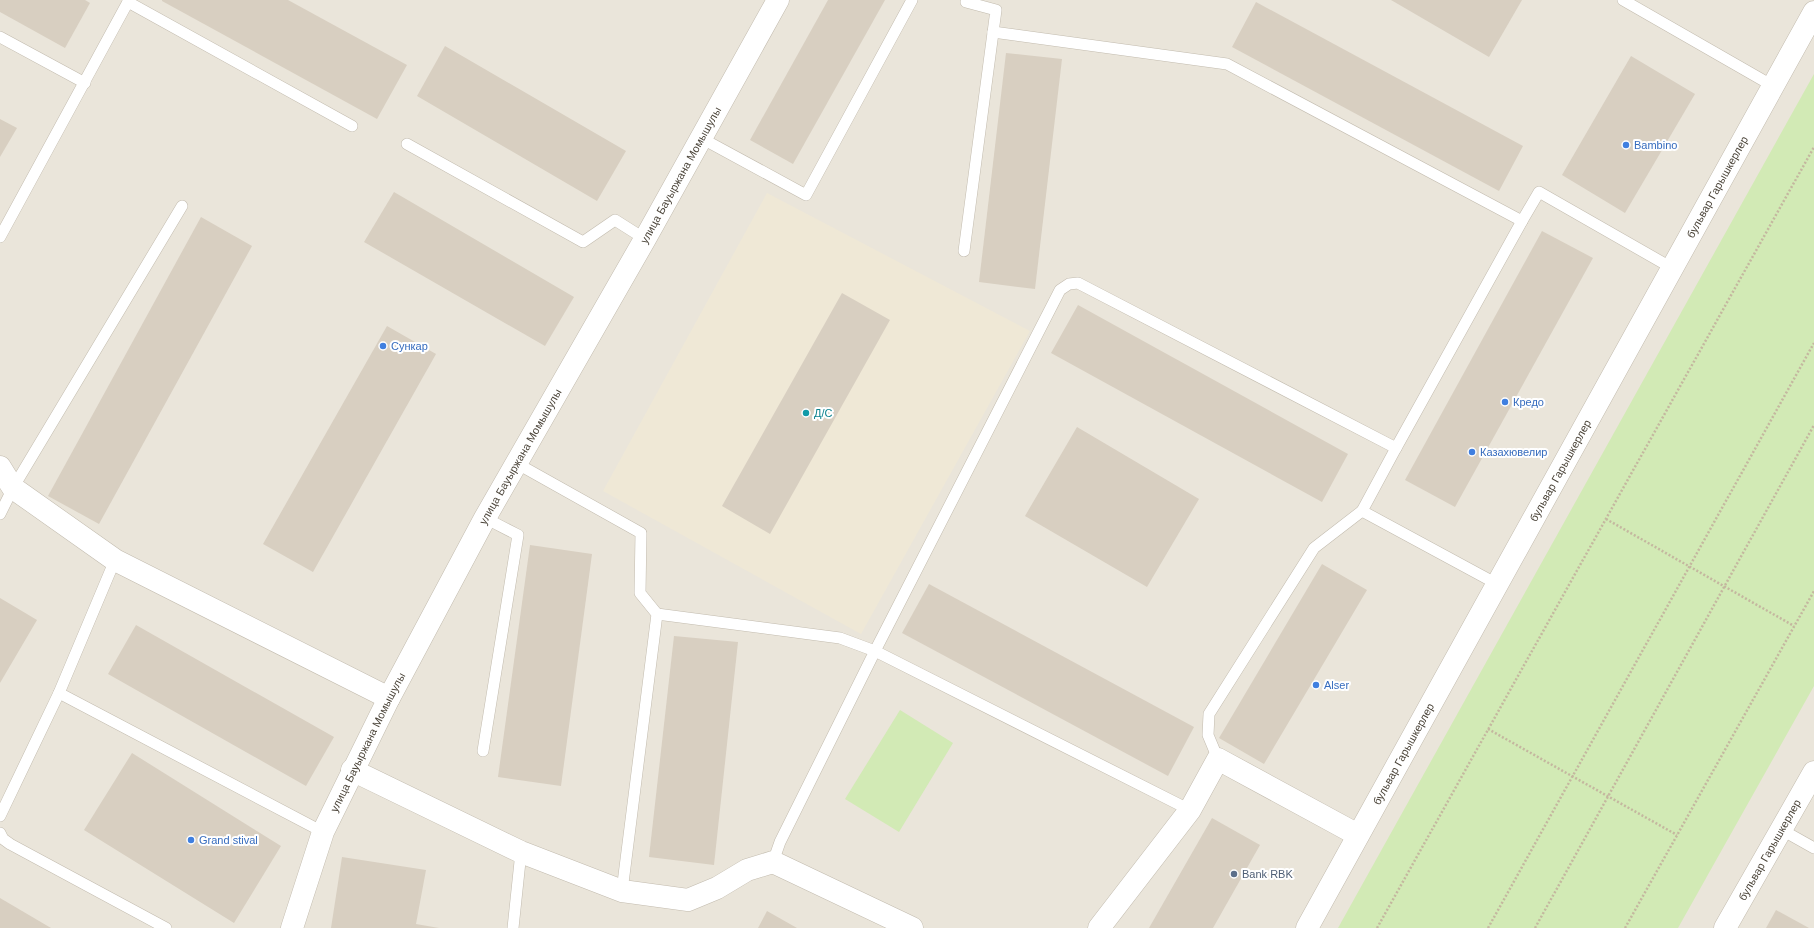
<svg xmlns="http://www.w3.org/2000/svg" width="1814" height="928" font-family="Arial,sans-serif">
<rect width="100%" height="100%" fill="#f6f3ec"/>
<rect fill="#eae5da" x="0" y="0" width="1814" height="928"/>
<polygon fill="#efe8d6" points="767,193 1030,331 861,634 603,491"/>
<g fill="#d2eab5">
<polygon points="1814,74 1814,686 1678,928 1338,928"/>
<polygon points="900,710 953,743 899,832 845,799"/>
</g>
<g fill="#d8cfc1">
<polygon points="0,0 85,0 90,3 65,48 0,12"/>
<polygon points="162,0 288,0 407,65 377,119 162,1"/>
<polygon points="828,0 885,0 793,164 750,140"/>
<polygon points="1391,0 1522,0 1489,57"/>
<polygon points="1256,2 1523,146 1499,191 1232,47"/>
<polygon points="445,46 626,151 597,201 417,96"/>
<polygon points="1006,53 1062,59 1035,289 979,282"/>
<polygon points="1631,56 1695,94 1625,213 1562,175"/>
<polygon points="0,119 17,128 0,157"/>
<polygon points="394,192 574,297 545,346 364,242"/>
<polygon points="201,217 252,246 99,524 48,496"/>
<polygon points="1542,231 1593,258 1455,507 1405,480"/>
<polygon points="842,293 890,320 770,534 722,506"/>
<polygon points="1078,305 1348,454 1322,502 1051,353"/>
<polygon points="387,326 436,354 313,572 263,544"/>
<polygon points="1077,427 1199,499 1147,587 1025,516"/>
<polygon points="530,545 592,554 561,786 498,777"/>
<polygon points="1322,564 1367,590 1264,764 1219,738"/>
<polygon points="929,584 1194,727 1168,776 902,633"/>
<polygon points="0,598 37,620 0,683"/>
<polygon points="136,625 334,737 306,786 108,674"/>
<polygon points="674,636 738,642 714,865 649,857"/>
<polygon points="132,753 281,846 234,923 84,830"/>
<polygon points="1212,818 1260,845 1213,928 1149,928"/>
<polygon points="342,857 426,870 416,924 439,928 331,928"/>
<polygon points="0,898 51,928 0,928"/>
<polygon points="1776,910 1809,928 1766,928"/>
<polygon points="767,911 797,928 758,928"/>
</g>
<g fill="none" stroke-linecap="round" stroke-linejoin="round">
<defs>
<g id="service">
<polyline points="1623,0 1773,86"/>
<polyline points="128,2 352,126"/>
<polyline points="993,32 1227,64 1522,221 1539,192 1672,268"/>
<polyline points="0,37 85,83"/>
<polyline points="701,138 806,195 912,0"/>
<polyline points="407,144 583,242 615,220 645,239"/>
<polyline points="0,237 129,0"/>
<polyline points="964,251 996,10 966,2"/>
<polyline points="1396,448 1362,511 1497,584"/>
<polyline points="516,463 641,533 640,593 657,614 622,891"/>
<polyline points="0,514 13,488 182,206"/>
<polyline points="657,614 840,638 875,651 780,842 773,862"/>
<polyline points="59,693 323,832"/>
<polyline points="483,751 518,535 485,518"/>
<polyline points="1218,759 1208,735 1209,714 1314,548 1362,511"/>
<polyline points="1190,810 875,651 1060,290 1069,284 1078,283 1396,448 1522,221"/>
<polyline points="0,816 59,693 115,560"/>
<polyline points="1782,830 1814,848"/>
<polyline points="0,833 3,839 10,844 166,928"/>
<polyline points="513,928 521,852"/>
</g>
<g id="minor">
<polyline points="0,467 13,488 115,560 389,698"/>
<polyline points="352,770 521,852 622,891 688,900 717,888 747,870 773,862 912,928"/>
<path id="s1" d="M292 928 323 832 389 698 485 518 645 239 778 0"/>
<polyline points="1099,928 1190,810 1218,759 1358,835"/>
</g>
<g id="tertiary">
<path id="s2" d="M1307 928 1814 12"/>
<path id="s3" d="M1725 928 1814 772"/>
</g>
</defs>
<use href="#service" stroke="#c2bbae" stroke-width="12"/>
<use href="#minor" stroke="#c2bbae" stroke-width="23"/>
<use href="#tertiary" stroke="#c2bbae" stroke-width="23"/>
<g stroke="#c4b79f" stroke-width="2.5" stroke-dasharray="2 2" stroke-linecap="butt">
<polyline points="1606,519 1794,626"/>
<polyline points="1488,729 1677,835"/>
<polyline points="1377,928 1814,147"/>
<polyline points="1488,928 1814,343"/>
<polyline points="1535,928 1814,425"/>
<polyline points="1625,928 1814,591"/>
</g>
<use href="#service" stroke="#fff" stroke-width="11"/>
<use href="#minor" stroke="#fff" stroke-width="22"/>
<use href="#tertiary" stroke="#fff" stroke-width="22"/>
</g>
<g fill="#3f7fe0" stroke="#fff" stroke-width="1.5">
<circle cx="1626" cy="145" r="4"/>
<circle cx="383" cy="346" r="4"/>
<circle cx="1505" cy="402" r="4"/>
<circle cx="1472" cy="452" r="4"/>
<circle cx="1316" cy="685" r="4"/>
<circle cx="191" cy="840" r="4"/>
</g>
<circle fill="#0f9aa8" stroke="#fff" stroke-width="1.5" cx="806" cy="413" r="4"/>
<circle fill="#5c6f8a" stroke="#fff" stroke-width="1.5" cx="1234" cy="874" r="4"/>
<g text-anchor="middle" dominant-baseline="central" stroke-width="4" stroke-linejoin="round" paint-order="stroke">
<g font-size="11" fill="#366cbe" stroke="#fff" text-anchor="start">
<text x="1634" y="145">Bambino</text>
<text x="391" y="346">Сункар</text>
<text x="1513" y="402">Кредо</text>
<text x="1480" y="452">Казахювелир</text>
<text x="1324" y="685">Alser</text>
<text x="199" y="840">Grand stival</text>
</g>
<g font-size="11" fill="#4b4439" stroke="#fff">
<text stroke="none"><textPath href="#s1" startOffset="849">улица Бауыржана Момышулы</textPath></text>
<text stroke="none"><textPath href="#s2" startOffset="847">бульвар Гарышкерлер</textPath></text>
<text stroke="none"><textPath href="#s1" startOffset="525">улица Бауыржана Момышулы</textPath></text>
<text stroke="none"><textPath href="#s2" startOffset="523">бульвар Гарышкерлер</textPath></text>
<text stroke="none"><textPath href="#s1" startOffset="201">улица Бауыржана Момышулы</textPath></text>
<text stroke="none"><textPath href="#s2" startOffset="199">бульвар Гарышкерлер</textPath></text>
<text stroke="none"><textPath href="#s3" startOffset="90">бульвар Гарышкерлер</textPath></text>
</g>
<g font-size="11" fill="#0d838f" stroke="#fff" text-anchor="start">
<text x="814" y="413">Д/С</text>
</g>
<g font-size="11" fill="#4e5e75" stroke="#fff" text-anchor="start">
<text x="1242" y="874">Bank RBK</text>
</g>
</g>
</svg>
